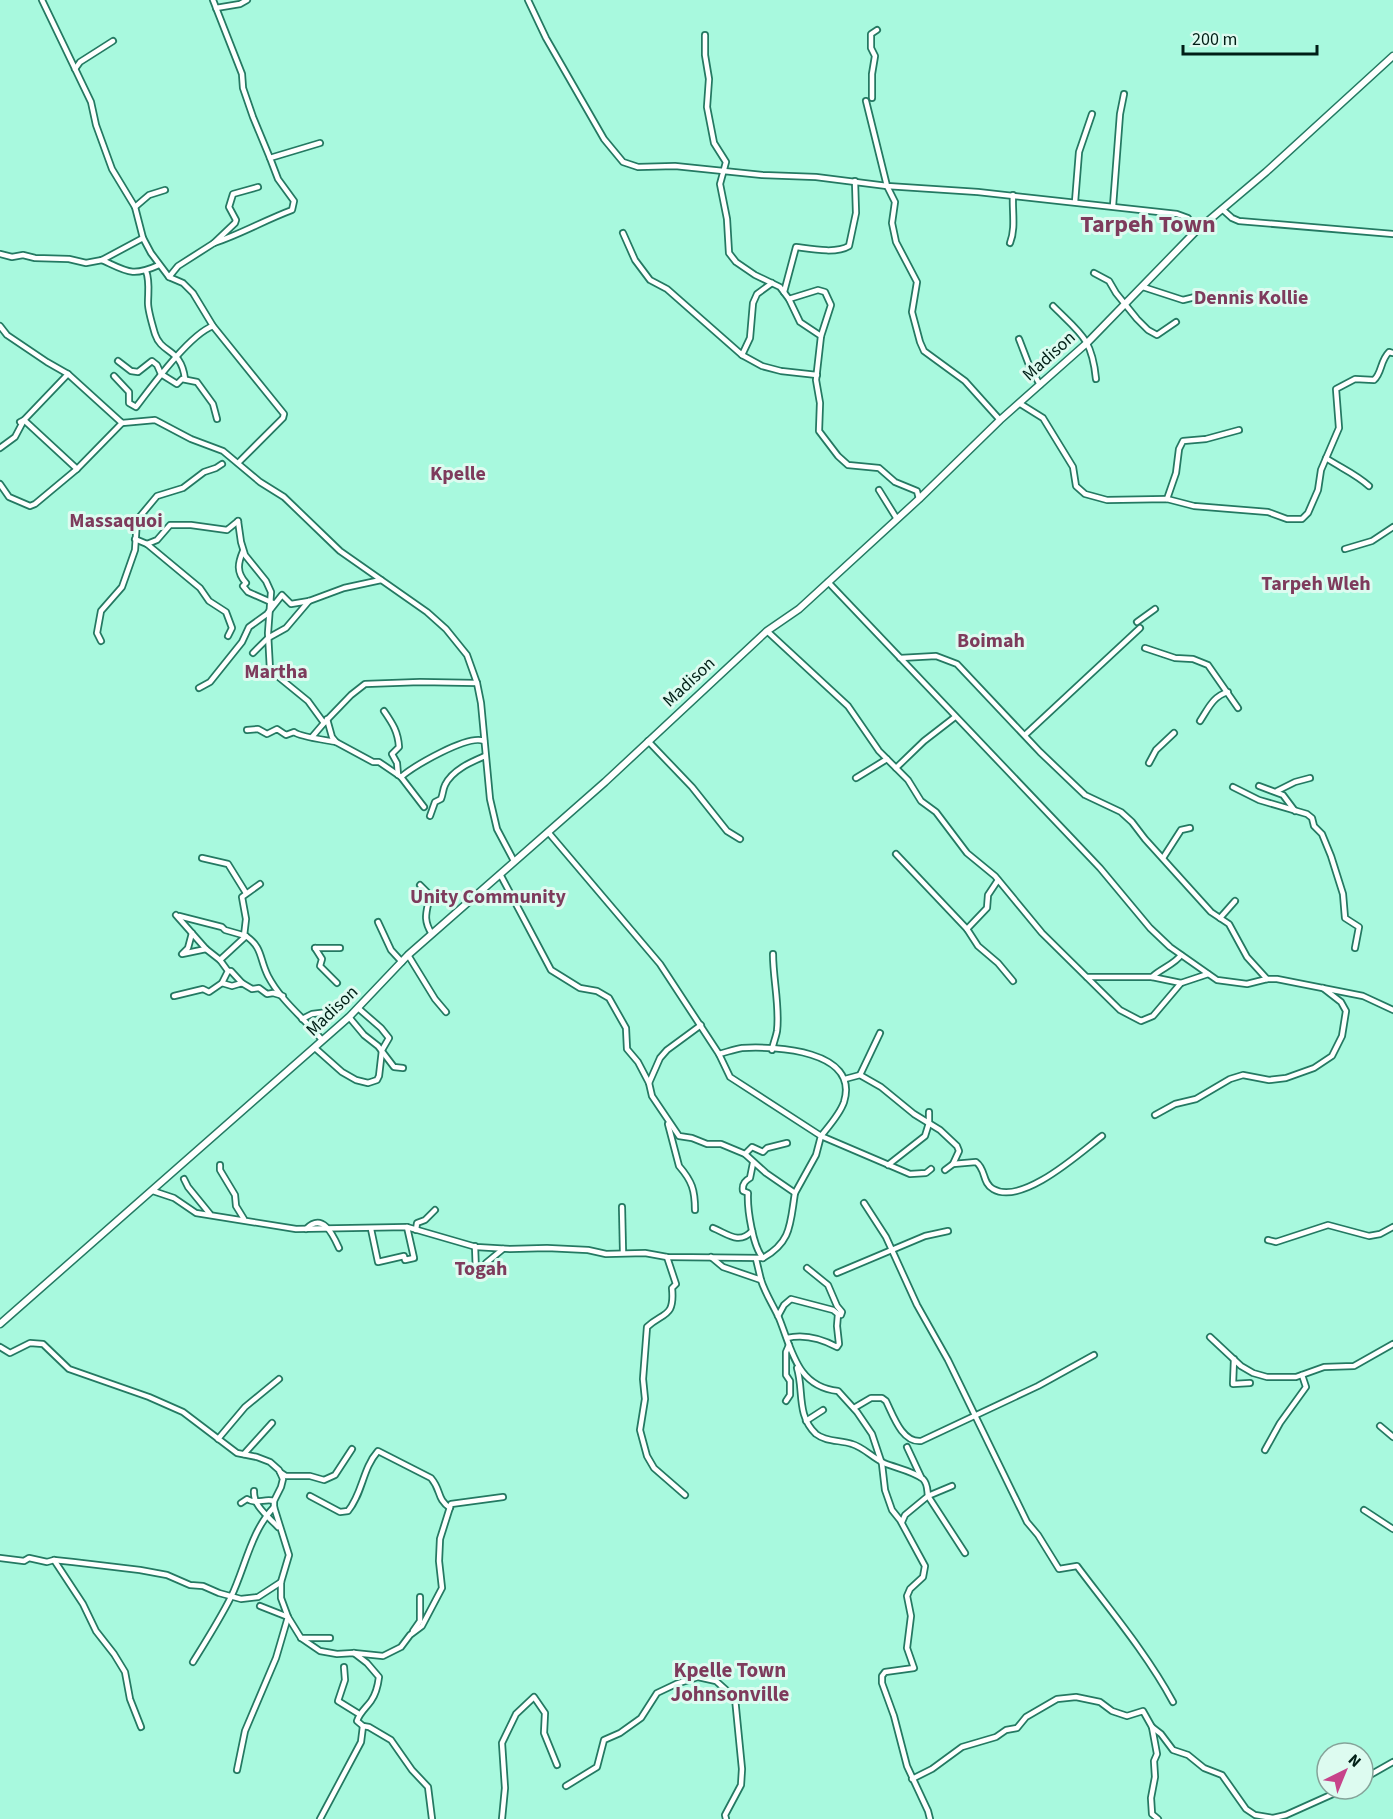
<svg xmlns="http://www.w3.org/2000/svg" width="1393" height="1819" font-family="'Source Sans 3',sans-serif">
<rect width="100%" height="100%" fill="#a8f9de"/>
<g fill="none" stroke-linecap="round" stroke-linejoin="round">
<defs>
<g id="street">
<polyline points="42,0 91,102 96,125 112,169 135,207 143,238 151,253 169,277 183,283 193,293 213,326 284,414 283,418 238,463"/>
<polyline points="213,0 242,74 243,88 253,117 270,158"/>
<polyline points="528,0 546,38 604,139 623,162 638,167 675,166 762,175 816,177 887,186 978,192 1177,214 1188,218 1195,232"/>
<polyline points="216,8 240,4 247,0"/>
<polyline points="705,35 705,55 709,79 707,107 714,143 726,162 720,184 727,219 729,253 736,262 755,275 780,287 789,299 800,322 821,336 816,380 820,403 819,431 838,456 848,465 879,468 895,482 917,491 919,499"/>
<polyline points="75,69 80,62 113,41"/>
<polyline points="872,98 872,74 875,56 871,48 871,34 877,30"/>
<polyline points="866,101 887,186 895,202 892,223 896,242 917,282 912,312 920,342 924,351 965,381 1000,420"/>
<polyline points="1075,202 1079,152 1092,114"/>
<polyline points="1113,206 1120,114 1124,94"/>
<polyline points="135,207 149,195 165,190"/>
<polyline points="1222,209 1232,218 1239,221 1393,234"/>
<polyline points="623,233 635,260 650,280 667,289 742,355 750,338 753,303 757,294 772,283"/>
<path d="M214 243C241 234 265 220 292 210L294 201 278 179 270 158 320 143"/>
<path d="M1010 243C1016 228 1012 211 1013 195"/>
<polyline points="0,254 12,257 23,255 35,258 69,259 86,263 102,260 143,238"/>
<path d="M102 260C128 272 132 277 159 265"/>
<path d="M146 271C150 281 148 292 148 303 148 311 153 327 155 334 162 355 181 347 185 379"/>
<polyline points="1094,273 1109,281 1116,293 1137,319 1148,330 1157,335 1176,322"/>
<polyline points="169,277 178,266 214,243 235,223 236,220 229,207 233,194 258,187"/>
<polyline points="1143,287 1183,300 1199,296 1221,297 1244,294"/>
<path d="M784 292 796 247C811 249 836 254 849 246L856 213 855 181"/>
<polyline points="789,299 818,290 825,292 831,305 821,336"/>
<path d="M1053 306C1080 333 1092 338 1096 379"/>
<polyline points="0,326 7,335 47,362 68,374 122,423 155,420 191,439 223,451 260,482 284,497 340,551 427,612 446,629 467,655 477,683 481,703 490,799 497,829 514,861"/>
<polyline points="1019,339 1029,365 1040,385"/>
<polyline points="742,355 762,366 781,371 817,375"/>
<polyline points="118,361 131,371 138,372 152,361 157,365 161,374 177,384 182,379 197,382 213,404 217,419"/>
<path d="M114 376 129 392V403L136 407C152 386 190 334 213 326"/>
<path d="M1019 403 1043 418 1073 467 1076 486 1085 494 1107 500 1167 499 1194 506 1268 512 1287 519H1302L1308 513 1318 490 1321 470 1339 428 1336 389 1355 379 1374 380C1382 373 1380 361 1389 352L1393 353"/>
<polyline points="20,422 24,420 77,469"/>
<polyline points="0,448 15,437 24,420 68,374"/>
<path d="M1326 458C1341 468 1356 474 1369 486"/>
<polyline points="0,484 9,497 30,506 35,504 77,469 122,423"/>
<polyline points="879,490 897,519"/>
<polyline points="1167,499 1176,473 1179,449 1183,441 1206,439 1239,430"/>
<polyline points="238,521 241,542 245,555 266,581 271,592 268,633 270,670 308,701 324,723 351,695 365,684 420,682 477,683"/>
<polyline points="135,539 147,544 157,540 170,525 191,525 227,530 238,521"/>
<polyline points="147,544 200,588 209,601 226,612 232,628 228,636"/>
<polyline points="1345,549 1372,541 1393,527"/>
<path d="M243 551C238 563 236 572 246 583L243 586 248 592 273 603"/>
<polyline points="828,582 1100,868 1150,928 1170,947 1217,980 1247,984 1267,979 1277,979 1363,996 1393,1010"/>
<polyline points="1137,622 1155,609"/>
<polyline points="767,631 848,706 879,751 908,780 921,801 936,812 967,853 995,876 1042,933 1120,1010 1141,1021 1153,1016 1181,983 1208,974"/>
<polyline points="101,641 97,633 101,611 122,587 135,550 137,520 157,496 183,488 204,472 216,468 222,464"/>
<polyline points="1145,648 1175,658 1193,659 1208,665 1238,708"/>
<polyline points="253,653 268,638 286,628 309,601"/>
<polyline points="900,658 936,656 957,664 1040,752 1085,795 1121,812 1132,822 1145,839 1211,912 1229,924 1247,957 1267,979"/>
<polyline points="199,688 210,682 242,642 249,627 267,614 282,595 291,604 309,601 344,588 381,580"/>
<path d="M384 711C393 724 398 732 399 747L392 754 397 763 398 775"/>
<polyline points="327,719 332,737 336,742 373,762 379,762 401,777"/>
<path d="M1200 721C1208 709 1213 696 1228 692"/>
<path d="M247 730 258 729 267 734 277 729 286 735 294 732C300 737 326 740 336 742"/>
<polyline points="1025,735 1140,628"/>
<polyline points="312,737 324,723"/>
<polyline points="648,741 692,787 727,831 740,839"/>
<polyline points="1149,763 1156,750 1174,733"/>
<polyline points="896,768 924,741 955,717"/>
<polyline points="856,778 887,759"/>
<polyline points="1259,786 1283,795 1295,811"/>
<polyline points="1233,787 1259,800 1307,814 1312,818 1314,826 1322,834 1331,856 1343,894 1345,918 1359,927 1355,948"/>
<polyline points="1277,791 1295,782 1310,778"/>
<path d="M424 807 401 777C414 766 468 734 484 741"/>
<path d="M430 816 435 802 441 799C443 794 443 789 445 785 452 770 471 762 485 756"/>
<polyline points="548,832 660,964 719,1054 730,1077 821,1136 816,1155 795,1193"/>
<polyline points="896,854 967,929 978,946 998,963 1013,981"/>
<polyline points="202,858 228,864 246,893"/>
<polyline points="1163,858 1181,830 1190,828"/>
<polyline points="500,874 551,970 580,988 597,991 609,998 626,1028 627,1049 638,1062 649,1083"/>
<path d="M420 885 430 895C427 911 422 919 432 934"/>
<path d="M176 915 206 949 220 960 246 936C263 948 259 958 268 976 281 1001 305 1019 322 1040"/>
<polyline points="179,916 222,927 225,930 246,936"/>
<polyline points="1220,918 1235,901"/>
<polyline points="378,922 391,950 402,962"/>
<polyline points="967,929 987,908 988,895 998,880"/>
<polyline points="192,933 188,948 182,954 206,949"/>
<polyline points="244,936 246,919 242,897 260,884"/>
<polyline points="315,948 322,959 320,966 337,983"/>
<polyline points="315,948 340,948"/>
<polyline points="408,955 435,999 446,1012"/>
<polyline points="228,971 231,971 242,983"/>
<polyline points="1087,977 1152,977 1181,983"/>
<path d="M1152 977C1160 969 1175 964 1181 955"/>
<polyline points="222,983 232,986 242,983 252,989 259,988 267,994 273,993 283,996"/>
<polyline points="174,996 203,989 209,992 222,983 228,971 220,960"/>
<polyline points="349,1017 364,1035 378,1046 394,1067 403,1068"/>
<polyline points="302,1019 312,1014 336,1011"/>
<polyline points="315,1048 342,1072 356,1080 368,1083 377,1080 379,1076 382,1050 389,1038 381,1028 358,1008"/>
<path d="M772 1050C773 1044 776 1037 777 1031 780 1007 773 979 773 954"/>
<path d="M719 1054C727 1052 735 1049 742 1048 775 1046 860 1050 844 1102 840 1114 829 1126 821 1136L910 1174 926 1173 931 1169"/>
<polyline points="860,1075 880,1033"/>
<polyline points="845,1079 860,1075 881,1087 914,1114 940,1130 957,1146 959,1151 953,1164"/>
<polyline points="1155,1115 1175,1104 1196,1099 1230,1079 1243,1075 1269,1080 1286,1078 1314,1068 1332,1056 1342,1036 1346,1011 1341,1002 1323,988"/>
<path d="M668 1124 679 1166C692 1181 695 1190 695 1210"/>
<polyline points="745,1154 752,1147 763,1152 767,1148 787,1143"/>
<path d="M753 1163 750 1178C744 1181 742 1185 743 1191L748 1193C747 1209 753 1247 763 1258"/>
<polyline points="220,1165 220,1170 235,1195 236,1206 244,1219"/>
<polyline points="888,1165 925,1136 929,1123 929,1112"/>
<path d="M945 1170 953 1164 976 1162C986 1169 982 1183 993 1189 1022 1206 1080 1153 1102 1136"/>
<polyline points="184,1179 188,1187 210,1214"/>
<path d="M153 1191 174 1198 196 1213 296 1229 407 1227 476 1247 510 1249 547 1248 588 1250 606 1254 645 1253 667 1257 763 1258C792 1242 790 1223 795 1193L766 1173 745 1154 721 1144H707L692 1138 679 1136 652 1096 649 1083 660 1058 667 1050 701 1025"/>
<path d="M864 1203 886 1237 917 1305 948 1360 1027 1522 1038 1535 1059 1569 1077 1566C1110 1610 1147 1654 1173 1702"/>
<polyline points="622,1207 623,1252"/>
<path d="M713 1228C728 1234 739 1245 752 1231"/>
<path d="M306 1229C323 1212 333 1235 339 1248"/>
<polyline points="371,1229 378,1262 404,1256 405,1260 414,1258 407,1227"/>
<polyline points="416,1230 417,1223 425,1220 435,1210"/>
<polyline points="1268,1240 1276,1242 1328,1225 1369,1236 1380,1234 1393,1227"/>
<polyline points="475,1246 476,1272 487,1273 486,1263 503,1249"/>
<path d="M667 1257 676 1284 672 1288C675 1318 663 1312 647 1327L643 1379 645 1399 640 1430 647 1456 654 1468 685 1495"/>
<polyline points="711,1257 723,1267 761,1280 756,1259"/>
<polyline points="807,1268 828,1285 837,1306 842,1312 841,1315 838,1314"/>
<polyline points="837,1273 925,1236 948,1231"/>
<path d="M761 1280C765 1293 773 1305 779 1318 792 1350 797 1387 838 1391L857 1412 872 1434 882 1464 885 1490 892 1510 900 1520 925 1566 923 1577 910 1589 907 1596 911 1616 907 1648 914 1668 885 1672 882 1676V1683L894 1716 907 1766 928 1811 930 1819"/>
<path d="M778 1316 784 1305 791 1299 833 1310 838 1314 837 1326 839 1344 837 1347C822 1339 804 1334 787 1338"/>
<polyline points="1210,1337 1241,1366 1253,1373 1267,1377 1296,1377 1324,1367 1354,1366 1393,1344"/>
<polyline points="0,1347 10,1353 30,1343 43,1344 69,1369 149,1397 183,1412 237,1453 257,1457 270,1462 279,1470 283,1479 281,1487 274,1501 274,1507 289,1555 281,1582 281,1598 288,1617 301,1638 320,1651 337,1654 354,1653 383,1656 401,1647 410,1635 422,1626 442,1588 439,1561 440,1539 451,1504 503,1497"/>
<polyline points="1234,1359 1233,1384 1250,1383"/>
<path d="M797 1368C804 1390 796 1415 816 1434 826 1442 841 1440 852 1444 863 1447 873 1458 884 1463 896 1468 913 1471 923 1479 928 1484 927 1490 928 1496L905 1515 902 1522"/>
<polyline points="786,1401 790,1395 790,1381 786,1375 786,1352 789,1345"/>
<path d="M854 1408 871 1398H882L886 1401C893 1415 902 1443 921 1441L1038 1386 1094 1355"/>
<polyline points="806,1421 823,1410"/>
<polyline points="1380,1426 1393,1437"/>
<polyline points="218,1439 245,1407 279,1379"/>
<polyline points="907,1447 921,1477"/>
<polyline points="1265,1450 1280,1423 1306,1387 1302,1375"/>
<polyline points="244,1454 272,1423"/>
<polyline points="280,1472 286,1476 310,1476 324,1480 335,1475 352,1449"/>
<polyline points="952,1486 928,1496 965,1553"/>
<path d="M254 1491C253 1506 268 1516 278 1527"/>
<path d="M310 1496 340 1512 348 1511C363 1493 362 1469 378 1451L431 1478C442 1491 436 1498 450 1508"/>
<path d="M241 1503 247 1499C256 1505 265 1498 274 1501"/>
<polyline points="1364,1510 1393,1529"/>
<polyline points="0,1558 24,1561 29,1558 47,1562 54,1560 73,1562 140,1570 167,1575 190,1585 203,1586 219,1593 241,1599 258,1597 281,1582"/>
<polyline points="54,1560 83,1604 96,1631 114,1654 125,1672 130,1699 141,1727"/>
<polyline points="413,1631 420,1621 420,1597"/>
<polyline points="301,1638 330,1638"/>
<path d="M354 1653 367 1663 379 1677C378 1685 376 1694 371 1701 366 1708 360 1712 357 1721L363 1726 369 1727 391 1740 412 1770 428 1787 432 1819"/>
<path d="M193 1662C206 1641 220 1619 231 1597 245 1568 251 1531 274 1507"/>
<polyline points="344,1667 345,1680 338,1701 359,1714"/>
<polyline points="1152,1727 1157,1754 1154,1761 1155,1777 1151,1798 1152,1814 1158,1819"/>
<polyline points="237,1770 245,1731 276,1658 288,1617 260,1606"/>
<polyline points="912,1779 932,1769 962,1747 996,1737 1006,1730 1017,1728 1026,1717 1057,1699 1076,1697 1100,1702 1112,1711 1127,1716 1143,1711 1152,1727 1161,1734 1173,1750 1188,1755 1204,1768 1222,1775 1246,1809 1255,1815 1273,1818 1286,1815 1344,1789"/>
<polyline points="1363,1779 1393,1762"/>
<polyline points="566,1786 597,1767 604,1740 620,1733 641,1718 657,1693 676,1684 698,1677 716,1681 735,1698 742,1769 741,1785 725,1815 726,1819"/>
<polyline points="320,1819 361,1742 363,1726"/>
<polyline points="502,1819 505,1788 502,1743 516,1714 534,1697 545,1713 544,1733 557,1765"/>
</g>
<polyline id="secondary" points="0,1324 349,1017 408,955 605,782 767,631 799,609 919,499 1000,420 1088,342 1195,232 1266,172 1393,56"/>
</defs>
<use href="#street" stroke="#247962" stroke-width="8"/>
<use href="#secondary" stroke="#247962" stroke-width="9"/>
<use href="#street" stroke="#fff" stroke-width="4.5"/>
<use href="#secondary" stroke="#fff" stroke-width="6"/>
</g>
<g text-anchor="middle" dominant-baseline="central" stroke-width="6" stroke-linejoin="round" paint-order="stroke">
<g font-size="18" fill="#001f16" stroke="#ddfbf0">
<text transform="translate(1049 356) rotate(-42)">Madison</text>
<text transform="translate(689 682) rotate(-43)">Madison</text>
<text transform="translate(332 1011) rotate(-44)">Madison</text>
</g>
<g font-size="20" font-weight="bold" fill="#7e3b5c" stroke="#ddfbf0">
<text x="1251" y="298">Dennis Kollie</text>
<text x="458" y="474">Kpelle</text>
<text x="116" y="521">Massaquoi</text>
<text x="1316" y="584">Tarpeh Wleh</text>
<text x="991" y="641">Boimah</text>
<text x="276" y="672">Martha</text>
<text x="488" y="897">Unity Community</text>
<text x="481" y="1269">Togah</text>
</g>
<g font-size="21" font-weight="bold" fill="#7e3b5c" stroke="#ddfbf0">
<text x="730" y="1670">Kpelle Town<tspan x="730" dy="24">Johnsonville</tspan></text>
</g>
<g font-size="24" font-weight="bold" fill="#7e3b5c" stroke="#ddfbf0">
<text x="1148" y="224">Tarpeh Town</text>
</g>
</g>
<g transform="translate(1345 1771) rotate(43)"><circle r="28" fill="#ddfbf0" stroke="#85a399" stroke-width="1.5"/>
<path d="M0-4.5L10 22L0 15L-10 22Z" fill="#c7448a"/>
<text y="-9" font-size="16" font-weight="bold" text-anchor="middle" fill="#001f16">N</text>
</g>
<path d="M1183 45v9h134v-9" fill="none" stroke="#001f16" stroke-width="3"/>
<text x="1192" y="45" font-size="18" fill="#001f16" stroke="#ddfbf0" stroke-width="4.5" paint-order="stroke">200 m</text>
</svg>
